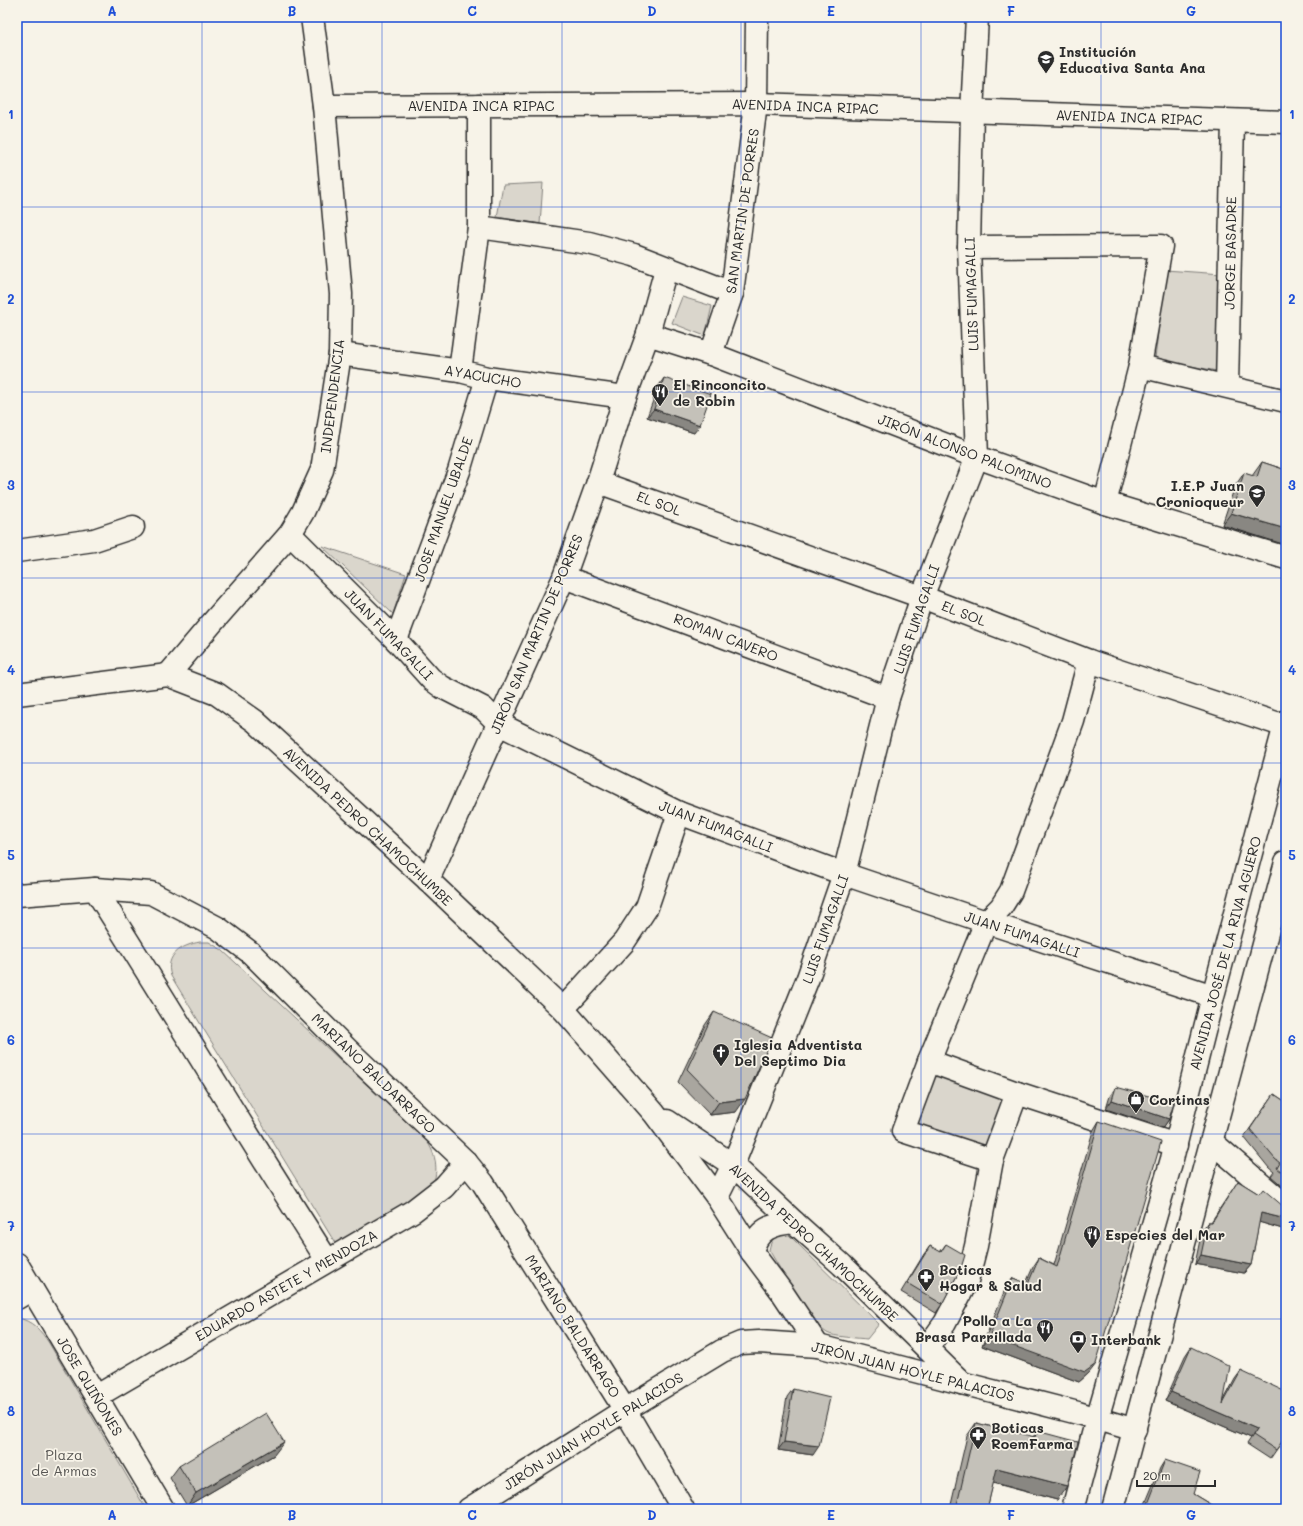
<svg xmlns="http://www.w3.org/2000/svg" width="1303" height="1526" font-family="Mali,sans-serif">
<rect width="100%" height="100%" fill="#f7f3e8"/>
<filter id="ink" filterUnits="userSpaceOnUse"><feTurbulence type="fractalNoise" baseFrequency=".025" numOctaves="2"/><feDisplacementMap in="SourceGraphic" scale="8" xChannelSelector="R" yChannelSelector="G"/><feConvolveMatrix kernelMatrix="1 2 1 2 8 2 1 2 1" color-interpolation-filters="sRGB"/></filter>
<g filter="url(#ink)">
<g fill="#dad6cc" stroke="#82807c">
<polygon points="543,183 540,224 497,217 503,185"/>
<polygon points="1165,270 1222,274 1217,371 1155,359"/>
<polygon points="682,297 712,306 705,336 672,323"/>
<polygon points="322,546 406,574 393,614"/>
<path d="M200 942H209L222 950 426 1140C437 1155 439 1173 431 1189L337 1246 171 976C164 955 182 945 200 942Z"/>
<polygon points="931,1073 1006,1097 985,1150 912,1123"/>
<path d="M787 1233 879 1324 867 1339C859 1338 833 1337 827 1333 808 1321 782 1271 769 1250 771 1239 776 1234 787 1233Z"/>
<path d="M17 1318C32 1320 41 1331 49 1343L146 1509H17Z"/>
</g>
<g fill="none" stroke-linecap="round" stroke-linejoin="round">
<defs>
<g id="street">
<polyline points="324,106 756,104 1286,122"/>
<polyline points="479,227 589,243 634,255 732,293"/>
<polyline points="969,247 1161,246 1140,366"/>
<polyline points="648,334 711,354 977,457 1105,503 1286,558"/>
<polyline points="340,354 460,371 487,378 625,397"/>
<polyline points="711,354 732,293 756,104 757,17"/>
<polyline points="460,371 479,227 479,105"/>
<polyline points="1227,386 1233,121"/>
<polyline points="598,482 922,597 1089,661 1285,726"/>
<polyline points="1105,503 1140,366 1286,401"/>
<polyline points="290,534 396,640 431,679 442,687 483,708 499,724 679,813 844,874 986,922 1213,996"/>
<polyline points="17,551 94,540 133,527"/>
<polyline points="564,577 888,698"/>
<polyline points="396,640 459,471 487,378"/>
<polyline points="428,880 564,577 598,482 625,397 648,334 666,269"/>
<path d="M95 889C173 1012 248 1137 327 1260"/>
<polyline points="17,895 95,889 151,893 218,928 251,953 349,1051 466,1162 483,1183 625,1410 683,1509"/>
<polyline points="563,1009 624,942 647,907 679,813"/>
<polyline points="929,1061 1017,1093 1176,1145"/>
<polyline points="1017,1093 992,1160 903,1131 929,1061 986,922 1001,907 1011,891 1073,721 1089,661"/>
<polyline points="1212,1142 1286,1206"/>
<polyline points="717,1197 733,1165 808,978 844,874 888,698 922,597 977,457 969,247 972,112 977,17"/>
<polyline points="17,1264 163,1509"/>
<polyline points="17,1298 32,1289"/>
<polyline points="927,1348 945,1323 967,1281 976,1246 992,1160"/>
<polyline points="97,1396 413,1211 444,1187 466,1162"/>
</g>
<g id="secondary">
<polyline points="168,675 212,623 290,534 303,512 322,470 340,354 341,294 324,106 312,17"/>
<polyline points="17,694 168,675 217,694 255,721 428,880 563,1009 654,1113 717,1197 752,1252 782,1292 818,1346"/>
<polyline points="667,1121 733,1165 794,1222 842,1265 962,1383"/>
<path d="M752 1252C757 1229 772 1224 794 1222"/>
<polyline points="469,1509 625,1410 722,1351 741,1343 759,1342 818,1346 1078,1413 1135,1430"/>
</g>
<g id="primary">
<polyline points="1073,1509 1097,1419 1172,1159 1213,996 1286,721"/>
<polyline points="1113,1509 1286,862"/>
</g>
</defs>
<use href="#street" stroke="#2b2b2b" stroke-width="25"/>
<use href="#secondary" stroke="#2b2b2b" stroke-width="25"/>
<use href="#primary" stroke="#2b2b2b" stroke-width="25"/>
<use href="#street" stroke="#f7f3e8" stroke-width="22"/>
<use href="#secondary" stroke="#f7f3e8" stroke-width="22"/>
<use href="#primary" stroke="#f7f3e8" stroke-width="22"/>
</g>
<g fill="#a9a69f" stroke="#2b2b2b">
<polygon points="664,378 694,433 647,417 658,387"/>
<polygon points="1262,462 1286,470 1286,545 1222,525 1235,486 1244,473 1252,476"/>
<polygon points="1286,910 1286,934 1281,930"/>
<polygon points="714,1012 736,1112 710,1115 678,1082 705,1025"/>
<polygon points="1116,1087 1169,1119 1163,1128 1106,1109 1110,1096"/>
<polygon points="1274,1094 1286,1102 1286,1189 1271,1176 1274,1172 1269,1168 1244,1137"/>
<polygon points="1099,1121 1089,1373 1079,1382 982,1346 1006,1287 1013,1278 1026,1283 1033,1267 1039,1258 1054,1265 1093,1131"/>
<polygon points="1238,1181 1259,1194 1286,1208 1286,1230 1259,1222 1251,1265 1244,1273 1195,1264 1202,1230 1208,1222 1211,1222"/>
<polygon points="946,1244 942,1304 936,1313 901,1292 924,1254 930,1246 940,1252"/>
<polygon points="1191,1347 1224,1400 1235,1379 1241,1371 1286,1436 1270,1459 1247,1444 1251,1438 1165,1401 1185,1356"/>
<polygon points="793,1389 813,1455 778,1450 787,1397"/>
<polygon points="976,1423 1033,1437 1037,1431 1057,1500 993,1483 987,1509 950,1509 967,1436"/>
<polygon points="274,1455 187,1506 170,1478 179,1466"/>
<polygon points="1165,1460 1193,1494 1218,1509 1143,1509 1160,1468"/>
</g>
<g fill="#898782" stroke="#2b2b2b">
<polygon points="654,409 700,425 694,433 647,417"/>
<polygon points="1231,513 1286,529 1286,545 1222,525"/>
<polygon points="745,1099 736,1112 710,1115 719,1102"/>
<polygon points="1112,1100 1169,1119 1163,1128 1106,1109"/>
<polygon points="1261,1213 1286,1219 1286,1230 1255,1221"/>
<polygon points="1201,1255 1251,1265 1244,1273 1195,1264"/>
<polygon points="989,1337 1096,1364 1089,1373 1079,1382 982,1346"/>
<polygon points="1171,1392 1257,1429 1251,1438 1165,1401"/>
<polygon points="284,1442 274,1455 187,1506 196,1493"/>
<polygon points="784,1442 819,1446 813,1455 778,1450"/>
<polygon points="997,1468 1067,1486 1057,1500 988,1481"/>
</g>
<g fill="#c4c1b9" stroke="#2b2b2b">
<polygon points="664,378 711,394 700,425 654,409"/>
<polygon points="1262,462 1286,470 1286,529 1231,513 1244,473 1257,477"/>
<polygon points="714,1012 772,1038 745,1099 719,1102 687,1069"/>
<polygon points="1116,1087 1174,1103 1169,1119 1112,1100"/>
<polygon points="1274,1094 1286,1102 1286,1175 1277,1168 1280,1163 1275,1159 1250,1129"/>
<polygon points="1099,1121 1161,1142 1096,1364 1085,1372 989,1337 1013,1278 1028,1284 1039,1258 1057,1267"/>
<polygon points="1238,1181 1259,1194 1263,1189 1284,1207 1286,1208 1286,1219 1261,1213 1251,1265 1201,1255 1208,1222 1212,1222"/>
<polygon points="946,1244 965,1255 961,1268 942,1304 907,1283 930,1246 941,1252"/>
<polygon points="1191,1347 1230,1366 1223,1404 1241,1371 1286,1392 1286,1436 1276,1450 1253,1435 1257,1429 1171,1392"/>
<polygon points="793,1389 830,1398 819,1446 784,1442"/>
<polygon points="266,1413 284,1442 196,1493 179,1466"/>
<polygon points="976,1423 1035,1437 1037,1431 1078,1442 1067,1486 997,1468 987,1509 956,1509"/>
<polygon points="1165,1460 1200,1472 1193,1494 1218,1509 1146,1509"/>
</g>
</g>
<path fill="none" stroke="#1d4ed8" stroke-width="1" stroke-opacity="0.55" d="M202 17V1509M382 17V1509M562 17V1509M741 17V1509M921 17V1509M1101 17V1509M17 207H1286M17 392H1286M17 578H1286M17 763H1286M17 948H1286M17 1134H1286M17 1319H1286"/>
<defs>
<symbol id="school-pin" viewBox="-11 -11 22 30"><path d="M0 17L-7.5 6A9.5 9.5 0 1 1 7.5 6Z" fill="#2b2b2b" stroke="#f7f3e8"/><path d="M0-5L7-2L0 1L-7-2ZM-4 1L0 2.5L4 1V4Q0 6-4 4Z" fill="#fff"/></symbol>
<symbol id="restaurant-pin" viewBox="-11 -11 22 30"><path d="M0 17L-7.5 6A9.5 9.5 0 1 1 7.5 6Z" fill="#2b2b2b" stroke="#f7f3e8"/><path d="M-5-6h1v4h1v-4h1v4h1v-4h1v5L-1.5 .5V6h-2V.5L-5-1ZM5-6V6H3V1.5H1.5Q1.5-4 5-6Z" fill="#fff"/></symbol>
<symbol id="university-pin" viewBox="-11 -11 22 30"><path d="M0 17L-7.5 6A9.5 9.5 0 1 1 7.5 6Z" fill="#2b2b2b" stroke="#f7f3e8"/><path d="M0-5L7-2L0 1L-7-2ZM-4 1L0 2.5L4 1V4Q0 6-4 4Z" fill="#fff"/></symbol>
<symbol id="church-pin" viewBox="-11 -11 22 30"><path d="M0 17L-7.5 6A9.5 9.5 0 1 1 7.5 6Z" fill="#2b2b2b" stroke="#f7f3e8"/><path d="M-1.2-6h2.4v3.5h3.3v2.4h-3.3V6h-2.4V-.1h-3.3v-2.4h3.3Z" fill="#fff"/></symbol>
<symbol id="shop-pin" viewBox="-11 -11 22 30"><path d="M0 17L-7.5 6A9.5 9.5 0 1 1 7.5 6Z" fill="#2b2b2b" stroke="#f7f3e8"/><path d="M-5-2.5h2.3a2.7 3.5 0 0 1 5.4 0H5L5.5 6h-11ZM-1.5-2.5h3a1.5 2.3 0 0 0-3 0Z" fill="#fff"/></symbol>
<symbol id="pharmacy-pin" viewBox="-11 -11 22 30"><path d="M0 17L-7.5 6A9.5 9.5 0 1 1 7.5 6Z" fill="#2b2b2b" stroke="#f7f3e8"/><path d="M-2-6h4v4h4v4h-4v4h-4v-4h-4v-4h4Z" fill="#fff"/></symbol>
<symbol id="bank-pin" viewBox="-11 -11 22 30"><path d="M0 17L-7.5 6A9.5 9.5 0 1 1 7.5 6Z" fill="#2b2b2b" stroke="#f7f3e8"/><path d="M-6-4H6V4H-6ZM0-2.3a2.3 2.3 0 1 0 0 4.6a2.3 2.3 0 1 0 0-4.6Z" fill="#fff"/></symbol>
</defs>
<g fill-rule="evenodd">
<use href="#school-pin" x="1036" y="49" width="20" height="27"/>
<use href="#restaurant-pin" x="650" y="382" width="20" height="27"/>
<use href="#university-pin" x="1247" y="483" width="20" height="27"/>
<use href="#church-pin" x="711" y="1042" width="20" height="27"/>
<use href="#shop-pin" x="1126" y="1089" width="20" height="27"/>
<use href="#restaurant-pin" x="1082" y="1224" width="20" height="27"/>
<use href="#pharmacy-pin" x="916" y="1267" width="20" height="27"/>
<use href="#restaurant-pin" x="1035" y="1318" width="20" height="27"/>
<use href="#bank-pin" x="1068" y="1329" width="20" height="27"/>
<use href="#pharmacy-pin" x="968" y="1425" width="20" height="27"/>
</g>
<g text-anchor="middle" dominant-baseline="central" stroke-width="3.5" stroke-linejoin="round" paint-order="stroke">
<g font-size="14" font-weight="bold" fill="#2b2b2b" stroke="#f7f3e8" text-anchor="start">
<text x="1059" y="51">Institución<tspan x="1059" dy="16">Educativa Santa Ana</tspan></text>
<text x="673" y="384">El Rinconcito<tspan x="673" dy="16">de Robin</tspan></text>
<text x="1244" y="485" text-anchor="end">I.E.P Juan<tspan x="1244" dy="16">Cronioqueur</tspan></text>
<text x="734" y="1044">Iglesia Adventista<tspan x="734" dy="16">Del Septimo Dia</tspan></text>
<text x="1149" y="1099">Cortinas</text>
<text x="1105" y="1234">Especies del Mar</text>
<text x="939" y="1269">Boticas<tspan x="939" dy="16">Hogar &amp; Salud</tspan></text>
<text x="1032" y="1320" text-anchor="end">Pollo a La<tspan x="1032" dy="16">Brasa Parrillada</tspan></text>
<text x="1091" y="1339">Interbank</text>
<text x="991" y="1427">Boticas<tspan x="991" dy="16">RoemFarma</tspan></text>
</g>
<g font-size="14" fill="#2b2b2b" stroke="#f7f3e8">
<text x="481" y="105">AVENIDA INCA RIPAC</text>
<text transform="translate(805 106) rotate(2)">AVENIDA INCA RIPAC</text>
<text transform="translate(1129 117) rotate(2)">AVENIDA INCA RIPAC</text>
<text transform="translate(742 211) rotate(-82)">SAN MARTIN DE PORRES</text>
<text transform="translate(1230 253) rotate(-89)">JORGE BASADRE</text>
<text transform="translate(971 294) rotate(-92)">LUIS FUMAGALLI</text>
<text transform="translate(483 376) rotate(10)">AYACUCHO</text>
<text transform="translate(332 396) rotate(-83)">INDEPENDENCIA</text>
<text transform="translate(965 451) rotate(21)">JIRÓN ALONSO PALOMINO</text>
<text transform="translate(659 503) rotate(20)">EL SOL</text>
<text transform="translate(443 509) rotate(-71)">JOSE MANUEL UBALDE</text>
<text transform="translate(964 613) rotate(21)">EL SOL</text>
<text transform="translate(916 619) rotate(-71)">LUIS FUMAGALLI</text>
<text transform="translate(389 634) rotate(46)">JUAN FUMAGALLI</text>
<text transform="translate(536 634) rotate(-67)">JIRÓN SAN MARTIN DE PORRES</text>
<text transform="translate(726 637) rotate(21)">ROMAN CAVERO</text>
<text transform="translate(368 826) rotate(43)">AVENIDA PEDRO CHAMOCHUMBE</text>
<text transform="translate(716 826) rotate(21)">JUAN FUMAGALLI</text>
<text transform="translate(825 929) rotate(-71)">LUIS FUMAGALLI</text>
<text transform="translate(1022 934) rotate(18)">JUAN FUMAGALLI</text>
<text transform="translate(1225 953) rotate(-75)">AVENIDA JOSÉ DE LA RIVA AGUERO</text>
<text transform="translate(374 1073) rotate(44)">MARIANO BALDARRAGO</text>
<text transform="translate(814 1242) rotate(43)">AVENIDA PEDRO CHAMOCHUMBE</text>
<text transform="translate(286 1285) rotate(-30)">EDUARDO ASTETE Y MENDOZA</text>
<text transform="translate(573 1326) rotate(58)">MARIANO BALDARRAGO</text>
<text transform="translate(913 1371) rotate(14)">JIRÓN JUAN HOYLE PALACIOS</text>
<text transform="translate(90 1386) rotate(59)">JOSE QUIÑONES</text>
<text transform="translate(593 1431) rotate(-32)">JIRÓN JUAN HOYLE PALACIOS</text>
</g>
<g font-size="14" fill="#575653" stroke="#f7f3e8">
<text x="64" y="1454">Plaza<tspan x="64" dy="16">de Armas</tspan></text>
</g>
</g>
<rect width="1303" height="1526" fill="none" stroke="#f7f3e8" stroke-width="44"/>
<path d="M1137 1480v6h78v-6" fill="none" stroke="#2b2b2b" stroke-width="2"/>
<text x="1143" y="1480" font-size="12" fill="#2b2b2b" stroke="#f7f3e8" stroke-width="3" paint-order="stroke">20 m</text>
<rect x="22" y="22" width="1259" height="1482" fill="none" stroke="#1d4ed8" stroke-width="1.5"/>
<g font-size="13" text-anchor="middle" font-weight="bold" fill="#1d4ed8">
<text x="112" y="16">A</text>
<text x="292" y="16">B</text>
<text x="472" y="16">C</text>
<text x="652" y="16">D</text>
<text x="831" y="16">E</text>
<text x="1011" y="16">F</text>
<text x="1191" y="16">G</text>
<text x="11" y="119">1</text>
<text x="1292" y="119">1</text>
<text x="11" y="304">2</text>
<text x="1292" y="304">2</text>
<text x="11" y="490">3</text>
<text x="1292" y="490">3</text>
<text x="11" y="675">4</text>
<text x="1292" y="675">4</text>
<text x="11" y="860">5</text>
<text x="1292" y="860">5</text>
<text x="11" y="1045">6</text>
<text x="1292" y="1045">6</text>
<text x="11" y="1231">7</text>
<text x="1292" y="1231">7</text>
<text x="11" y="1416">8</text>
<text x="1292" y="1416">8</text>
<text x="112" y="1520">A</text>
<text x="292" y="1520">B</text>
<text x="472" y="1520">C</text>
<text x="652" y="1520">D</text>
<text x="831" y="1520">E</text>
<text x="1011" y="1520">F</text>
<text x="1191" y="1520">G</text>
</g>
</svg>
